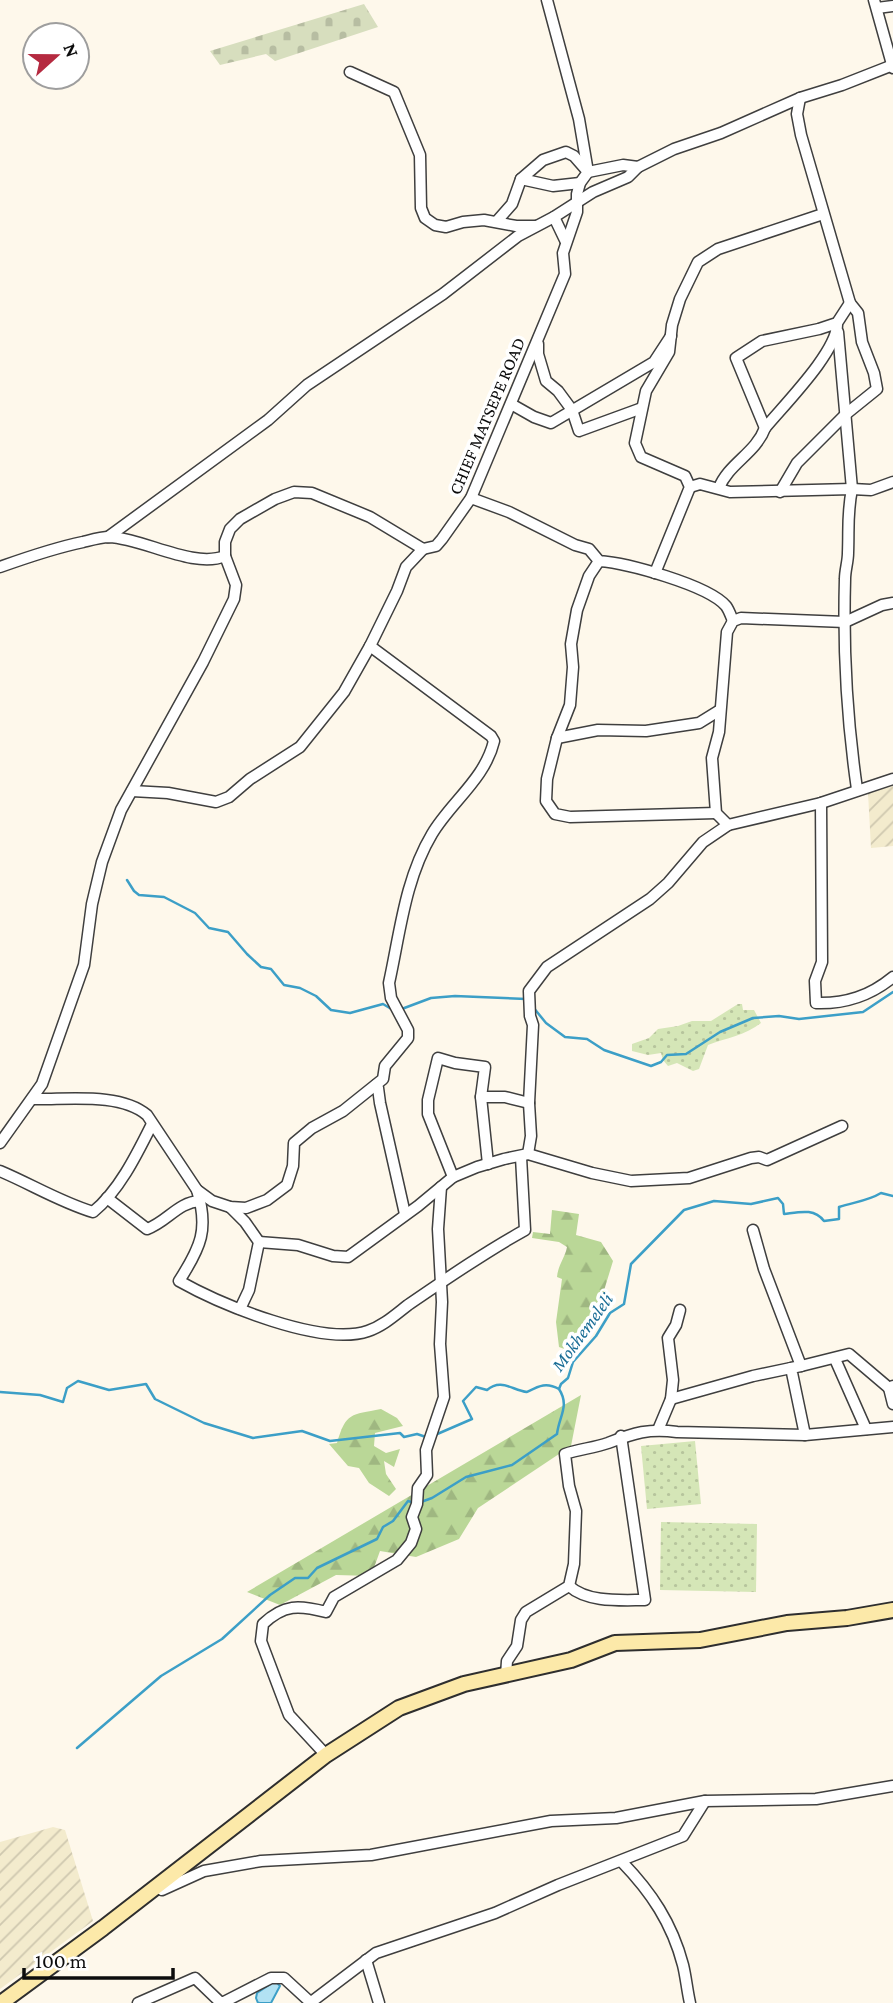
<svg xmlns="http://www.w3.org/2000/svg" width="893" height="2003" font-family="'Crimson Pro',serif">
<defs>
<pattern id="farmland-furrows" width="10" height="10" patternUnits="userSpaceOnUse" patternTransform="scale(1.75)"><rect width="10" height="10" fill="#f3ebcd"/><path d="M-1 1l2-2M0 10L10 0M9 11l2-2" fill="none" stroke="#cfc8af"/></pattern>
<pattern id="green-dots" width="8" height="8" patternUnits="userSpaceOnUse" patternTransform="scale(1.75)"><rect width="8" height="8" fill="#d5e6b7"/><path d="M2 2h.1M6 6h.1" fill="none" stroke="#b6c49c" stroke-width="1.8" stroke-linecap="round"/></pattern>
<pattern id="forest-firs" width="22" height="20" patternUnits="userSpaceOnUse" patternTransform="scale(1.75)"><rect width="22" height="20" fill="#bad797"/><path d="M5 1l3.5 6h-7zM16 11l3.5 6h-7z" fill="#9fb781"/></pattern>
<pattern id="cemetery-stones" width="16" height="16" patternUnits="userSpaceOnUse" patternTransform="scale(1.75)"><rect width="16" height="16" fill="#d7debe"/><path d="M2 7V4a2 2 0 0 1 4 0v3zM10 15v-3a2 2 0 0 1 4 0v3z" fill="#b7bda2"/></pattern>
<pattern id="water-ripples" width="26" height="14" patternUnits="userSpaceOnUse" patternTransform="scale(1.75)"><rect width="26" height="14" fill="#b2e2f3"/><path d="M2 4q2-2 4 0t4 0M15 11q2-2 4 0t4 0" fill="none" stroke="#98c1cf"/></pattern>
</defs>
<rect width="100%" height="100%" fill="#fef8eb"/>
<g fill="url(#farmland-furrows)">
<polygon points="893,786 893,846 871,848 868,793"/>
<polygon points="53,1827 65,1830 93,1921 0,1989 0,1842"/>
</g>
<g fill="url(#green-dots)">
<path d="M738 1004H742L743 1010H754L761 1023C746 1035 726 1038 708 1045L699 1069 693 1071 677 1063 668 1066 663 1060 661 1053 648 1055 632 1051V1044L649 1038 658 1029 678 1026 692 1021H711Z"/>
<polygon points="695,1441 701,1504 647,1509 641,1446"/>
<polygon points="661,1522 757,1524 756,1592 660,1590"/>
</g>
<g fill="url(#forest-firs)">
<path d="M552 1210 579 1214 576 1235 601 1242 613 1261 595 1320 570 1351 559 1347 556 1322 562 1279 557 1277C558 1265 565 1258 567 1247L559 1242 532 1238 533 1232 550 1234Z"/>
<polygon points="581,1395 571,1446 478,1508 459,1539 416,1557 380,1551 371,1576 336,1575 280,1605 247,1592"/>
<path d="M381 1409 397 1418 403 1426 375 1433 374 1446 386 1453 400 1449 394 1467 384 1461 386 1474 396 1489 389 1496 369 1483 359 1468 348 1466 329 1444 337 1443C346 1412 351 1415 381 1409Z"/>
</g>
<polygon fill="url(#cemetery-stones)" points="364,4 378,27 275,61 266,54 220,65 210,51"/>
<polygon fill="url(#water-ripples)" stroke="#3c9fc7" stroke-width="2" points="275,1981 280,1986 271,2003 258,2003 256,1998 257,1993"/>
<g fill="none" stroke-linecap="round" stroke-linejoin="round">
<g stroke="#3c9fc7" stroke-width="2.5">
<polyline points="127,880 134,891 139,895 164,897 195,913 209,928 228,932 247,954 261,967 271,969 284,985 300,988 316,996 331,1010 350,1013 383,1004 393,1010"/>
<polyline points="533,1007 546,1023 565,1037 587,1039 604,1050 651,1066 661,1062 667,1055 686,1054 720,1032 753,1018 779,1016 799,1019 863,1012 893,992"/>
<polyline points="399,1010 431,998 455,996 526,999"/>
<polyline points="0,1392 40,1395 63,1402 67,1388 78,1381 109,1390 146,1384 155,1399 204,1423 253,1438 302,1431 330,1441 400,1433 404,1437 417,1434 426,1437"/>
<path d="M435 1435 472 1419 463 1401 476 1387 487 1390C501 1378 512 1390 527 1392 539 1386 546 1382 559 1389L561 1384 568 1378 573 1362 596 1336 610 1313 624 1304 631 1264 684 1210 714 1201 751 1204 778 1198 783 1204 784 1214C800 1212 814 1208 824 1221L839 1219V1207C854 1202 868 1201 881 1193L893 1196"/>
<path d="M421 1502 432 1498 466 1477 512 1465 557 1434C559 1416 570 1406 559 1389"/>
<polyline points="77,1748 161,1676 222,1639 270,1595 295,1578 308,1578 317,1568 377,1539 383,1527 393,1521 408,1501 415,1503"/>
</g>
<defs>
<g id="street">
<polyline points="547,0 579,119 588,172 623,165 638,167"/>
<polyline points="874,0 893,68"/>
<polyline points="877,8 893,6"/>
<polyline points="350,72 394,92 420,155 421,208 425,218 435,225 446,227 463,222 484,220 516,226 536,226"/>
<polyline points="521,179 553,186 580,183"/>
<polyline points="554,217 566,242"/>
<path d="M837 323C839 350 783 406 765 428L736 358 762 341 819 329 837 323 850 303"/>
<path d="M838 332 852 489C847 513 849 528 848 553 848 562 845 570 845 579 843 649 847 720 857 789"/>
<polyline points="538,344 538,354 546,381 558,391 572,410 579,431 642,408"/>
<polyline points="511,404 534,417 551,423 654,362 671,336"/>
<polyline points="690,487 700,484 730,492 852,489 871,490 893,482"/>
<path d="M719 488C728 464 756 453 765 428"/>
<polyline points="780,492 797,463 846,414 877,389 874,373 862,342 858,313 850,303 801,135 797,114 800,98"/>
<path d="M471 498 509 512 575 545 589 549 599 561C627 563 708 585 726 606 729 610 731 616 733 621"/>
<polyline points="108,537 268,420 307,385 443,294 518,236 554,217 593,192 628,177 638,167 674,149 721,133 800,98 842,85 893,65"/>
<polyline points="599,561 589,576 577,610 571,644 573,667 570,705 557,738 547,779 546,801 555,814 570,817 716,813"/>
<path d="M0 567C28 557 54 548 83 542 91 540 101 537 109 537 143 538 193 569 225 556"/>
<polyline points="655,573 690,487 685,476 641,457 635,443 646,391 669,352 672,325 680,299 698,262 718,249 823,214"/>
<polyline points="893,603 882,605 845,622 741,618 733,621 727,632 719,732 712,758 716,813 728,825 821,803 893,779"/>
<polyline points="557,738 598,730 646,731 699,723 720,710"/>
<polyline points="132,791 168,793 216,802 229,797 250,779 300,747 344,692 370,646"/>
<path d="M821 803 822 962 815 981 816 1003C846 1004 870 996 893 977"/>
<polyline points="376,1085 378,1088 380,1103 405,1214"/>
<polyline points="481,1097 505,1097 529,1103"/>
<path d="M32 1099C66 1100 120 1092 147 1115L197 1190 212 1201 230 1207 246 1208 267 1200 287 1185 293 1166 294 1143 312 1128 343 1111 383 1079 385 1066 408 1038V1030L391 998 389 983C400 933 405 879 432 834 451 802 485 779 494 741L491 736 370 646 397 591 406 567 423 549"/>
<polyline points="0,1143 42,1084 84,965 92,904 102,862 121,810 203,662 234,599 236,585 225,556 225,542 230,529 240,519 275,499 294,492 312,493 370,517 423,549 436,546 442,539 471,498 565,274 563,253 577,212 577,194 580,183 588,172 574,156 566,152 543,160 521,179 512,204 497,221"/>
<polyline points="528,1154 531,1136 529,1103 533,1025 530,1016 529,991 547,967 650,899 668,883 703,842 728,825"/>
<path d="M0 1171C31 1184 60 1202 93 1212 119 1191 137 1154 152 1124"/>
<polyline points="453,1177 428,1114 428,1100 438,1058 455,1063 485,1067 481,1097 488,1164"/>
<path d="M197 1190C209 1229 201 1247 179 1281 220 1304 322 1347 368 1331 383 1326 395 1315 408 1305 446 1279 485 1252 525 1230L521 1157"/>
<path d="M107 1198 147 1229C167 1222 178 1202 200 1201"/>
<polyline points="230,1207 245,1222 259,1242 249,1290 240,1309"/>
<polyline points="753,1230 764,1269 801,1366 791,1368 805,1435"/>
<polyline points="259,1242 298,1245 333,1256 348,1257 418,1206 453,1177 477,1167 504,1159 528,1154 592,1173 631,1181 689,1178 751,1158 759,1157 767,1160 842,1126"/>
<polyline points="835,1359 866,1429"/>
<polyline points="801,1366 849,1354 889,1388"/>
<polyline points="893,1386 889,1388 893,1404"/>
<polyline points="671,1399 753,1376 791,1368"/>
<polyline points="658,1430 671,1399 673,1380 668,1338 676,1325 680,1310"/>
<path d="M569 1586C588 1603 621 1600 645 1600L621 1436"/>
<path d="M506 1675 507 1661 517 1646 521 1620 526 1612 569 1586 574 1564 576 1511 569 1486 565 1454C579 1449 594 1448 608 1443 634 1433 649 1428 677 1432L805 1435 893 1427"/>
<path d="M326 1755 289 1715 261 1641 263 1624C284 1604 299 1605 326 1612L334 1597 397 1560 411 1543 416 1529 412 1517 417 1504 418 1488 427 1475 426 1450 444 1397 440 1344 442 1302 438 1229 441 1187"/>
<path d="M622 1862C651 1892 672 1923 683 1965 686 1977 687 1990 690 2003"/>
<polyline points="156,1886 162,1890 204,1871 261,1861 371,1855 551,1821 616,1818 705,1801 816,1799 893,1786"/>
<polyline points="366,1960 379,2003"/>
<polyline points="138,2003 195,1978 220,2002 224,2002 271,1978 284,1978 309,2001"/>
<polyline points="310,2003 376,1953 495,1913 558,1885 683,1836 705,1801"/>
</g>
<polyline id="secondary" points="1,2003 103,1928 326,1755 399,1708 464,1684 571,1660 615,1643 700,1640 787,1623 847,1618 893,1610"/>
</defs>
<use href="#street" stroke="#3f3f3f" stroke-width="13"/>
<use href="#secondary" stroke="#2e2e2e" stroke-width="18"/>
<use href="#street" stroke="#fff" stroke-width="10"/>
<use href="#secondary" stroke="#fce9a9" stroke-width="14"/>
</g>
<g text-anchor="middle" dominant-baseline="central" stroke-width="7" stroke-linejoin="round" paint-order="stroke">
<g font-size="18" fill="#0c0c0c" stroke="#fff">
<text transform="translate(487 416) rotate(-67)">CHIEF MATSEPE ROAD</text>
</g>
<g font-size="19" font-style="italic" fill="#1b6e97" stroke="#fff">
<text transform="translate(582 1332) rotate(-54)">Mokhemeleli</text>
</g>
</g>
<g transform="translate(56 56) rotate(69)"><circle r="33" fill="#ffffff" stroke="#9e9e9e" stroke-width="2"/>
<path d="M0-5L12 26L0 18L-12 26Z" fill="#b52a40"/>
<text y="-10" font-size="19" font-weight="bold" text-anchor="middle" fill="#0c0c0c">N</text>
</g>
<path d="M24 1968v10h149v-10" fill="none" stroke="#0c0c0c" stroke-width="3.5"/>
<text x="35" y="1968" font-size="21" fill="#0c0c0c" stroke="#ffffff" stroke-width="5" paint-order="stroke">100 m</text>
</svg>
